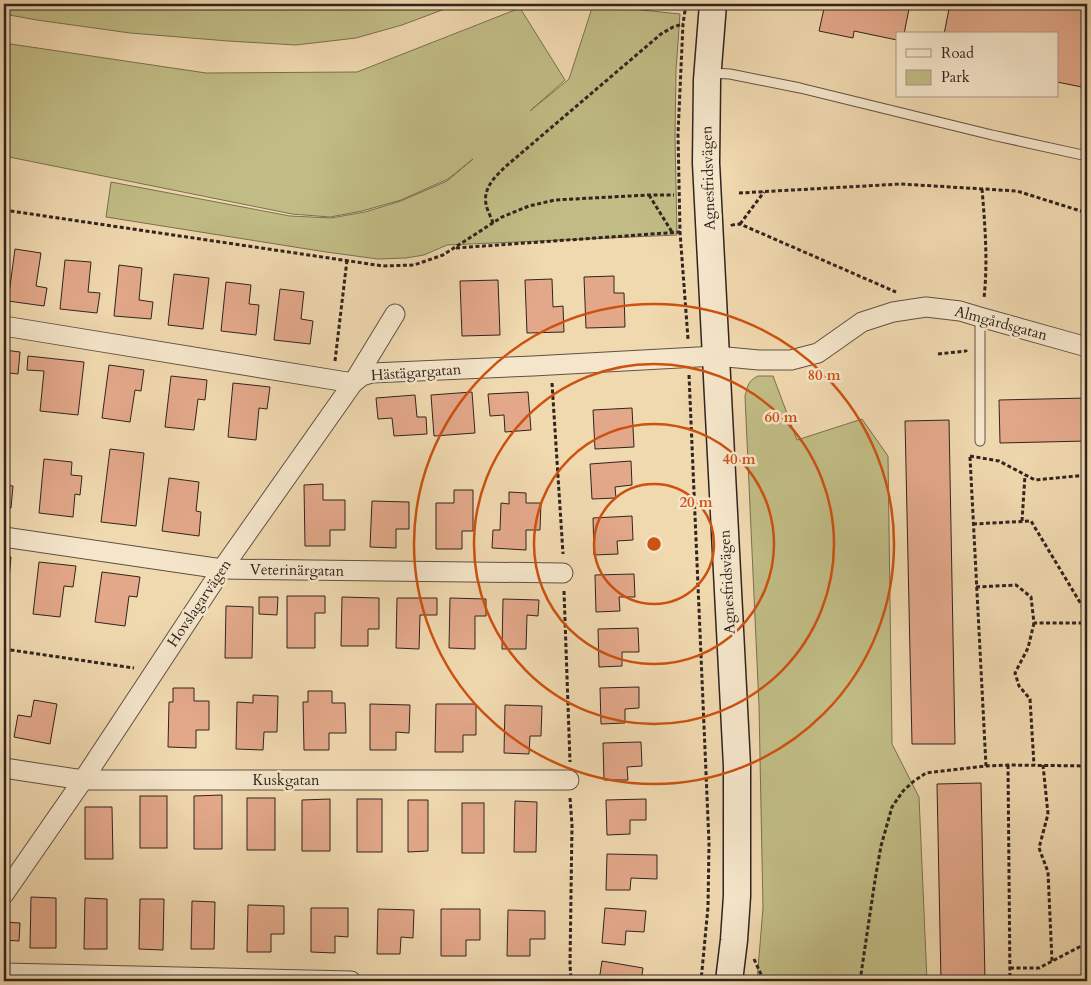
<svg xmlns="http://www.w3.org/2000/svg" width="1091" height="985" font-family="Cardo,serif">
<rect width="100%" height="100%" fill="#f0d8af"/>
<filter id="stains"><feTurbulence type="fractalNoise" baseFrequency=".004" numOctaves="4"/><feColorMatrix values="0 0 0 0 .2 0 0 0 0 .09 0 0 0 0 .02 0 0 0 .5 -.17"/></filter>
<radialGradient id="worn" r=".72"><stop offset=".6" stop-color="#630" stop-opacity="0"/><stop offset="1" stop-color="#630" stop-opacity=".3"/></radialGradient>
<g fill="#c1bc85" stroke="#797052">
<polygon points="4,4 458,4 402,25 356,38 296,45 228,41 130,33 37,20 4,14"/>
<polygon points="593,5 680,14 676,70 675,137 677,235 447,245 424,255 406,258 378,259 326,252 106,217 111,182 290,216 331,218 365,212 401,201 447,181 473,159 448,179 401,200 362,211 330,217 292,214 4,156 4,43 206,73 357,72 520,8 565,80 530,111 569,79"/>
<path d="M758 376H773L797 440 862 419 888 456 892 744 919 797 927 981H757L763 908 759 706 745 396C748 385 748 381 758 376Z"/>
</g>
<g fill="#e3a88a" stroke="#31241f">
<polygon points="825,4 910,4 904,34 897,34 897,40 854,31 853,38 819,31"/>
<polygon points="950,4 1087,4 1087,88 1057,82 1057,34 944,34"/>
<polygon points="15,249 41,253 36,286 47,288 44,306 8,301"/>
<polygon points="65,260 91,262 88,292 100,293 97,313 60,309"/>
<polygon points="119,265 142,268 139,300 153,302 151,319 114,316"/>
<polygon points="174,274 209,278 203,329 168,325"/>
<polygon points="614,276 614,293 624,293 625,327 586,328 584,277"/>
<polygon points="552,279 553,307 563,306 564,332 527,333 525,280"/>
<polygon points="498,280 500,335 462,336 460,281"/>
<polygon points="226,282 251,285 249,304 259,305 256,335 221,331"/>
<polygon points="280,289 304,292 301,319 313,321 310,344 274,340"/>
<polygon points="4,350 20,352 18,374 9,373 5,406 4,406"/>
<polygon points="28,356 84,362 78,415 40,411 44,371 27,370"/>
<polygon points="109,365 144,370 141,391 135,390 130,422 102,418"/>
<polygon points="171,376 207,380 205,400 198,399 194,430 165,427"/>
<polygon points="233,383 270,387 267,409 259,408 256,440 228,437"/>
<polygon points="472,392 475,433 434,436 431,395"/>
<polygon points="528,392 531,430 505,432 504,415 490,416 488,394"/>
<polygon points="415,395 417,417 426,417 427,434 394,436 392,418 378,419 376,398"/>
<polygon points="1087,398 1087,441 1000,443 999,400"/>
<polygon points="632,408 634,447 595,449 593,410"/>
<polygon points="949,420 955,744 912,744 905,421"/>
<polygon points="110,449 144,453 136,526 101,522"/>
<polygon points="4,452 9,453 6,485 13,486 11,508 4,507"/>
<polygon points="44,459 72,462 71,475 82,476 80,495 75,494 73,517 39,513"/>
<polygon points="631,461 632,485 615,487 616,498 592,499 590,464"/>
<polygon points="169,478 199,482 196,511 201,512 199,536 162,531"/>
<polygon points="323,484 323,500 345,500 345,530 330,530 330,546 305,546 304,485"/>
<polygon points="454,490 473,490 473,531 462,531 462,549 436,549 436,503 454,503"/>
<polygon points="509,492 526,493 526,503 541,503 540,530 526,530 526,550 492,548 493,530 500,530 501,503 509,504"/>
<polygon points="372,501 409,502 409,529 396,529 396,548 370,547"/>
<polygon points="632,516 633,540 617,541 618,554 594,555 593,518"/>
<polygon points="4,556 11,557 9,579 4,579"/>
<polygon points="39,562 76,566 73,587 64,586 60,617 33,614"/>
<polygon points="102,572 140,577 137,597 129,596 125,626 95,622"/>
<polygon points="634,574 635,597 619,597 620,611 596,612 595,575"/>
<polygon points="287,596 325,596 325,613 315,613 315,648 287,648"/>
<polygon points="259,597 278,597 277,615 259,614"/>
<polygon points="342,597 379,598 379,629 368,629 368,646 341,646"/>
<polygon points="397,598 437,598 437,615 420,615 419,649 396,648"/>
<polygon points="450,598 486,599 486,616 475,616 475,649 449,648"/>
<polygon points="503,599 539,600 538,616 527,615 526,649 502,649"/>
<polygon points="226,606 253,607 252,658 225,658"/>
<polygon points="638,628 639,652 622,652 622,666 599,667 598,629"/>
<polygon points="639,687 639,708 625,709 625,723 601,724 600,688"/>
<polygon points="173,688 194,688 194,701 209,701 209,730 196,730 196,748 168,747 169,702 173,702"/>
<polygon points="308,691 332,691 332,703 345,703 346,733 329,733 329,750 304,750 303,702 308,702"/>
<polygon points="253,695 278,696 277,732 264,732 263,750 236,749 237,702 253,703"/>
<polygon points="34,700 57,704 50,744 14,737 18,715 31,717"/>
<polygon points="370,704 410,705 409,733 396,732 396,750 370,750"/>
<polygon points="436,704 476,704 476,735 463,735 463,752 435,752"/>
<polygon points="505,705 542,706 541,736 530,736 529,754 504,753"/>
<polygon points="641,742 642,766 627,767 628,780 604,780 603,743"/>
<polygon points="981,783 985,981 941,981 937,784"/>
<polygon points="222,795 222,849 194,849 194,796"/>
<rect x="140" y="796" width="27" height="52"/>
<rect x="247" y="798" width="28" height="52"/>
<polygon points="330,799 330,851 302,851 302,800"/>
<rect x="357" y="799" width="25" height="53"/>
<polygon points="646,799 646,820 630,820 630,834 607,835 606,800"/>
<polygon points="408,800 428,800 428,851 408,852"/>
<polygon points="515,801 537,802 536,852 514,852"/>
<rect x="462" y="803" width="22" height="50"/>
<polygon points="85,807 112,807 113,859 85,859"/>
<polygon points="607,854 657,855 657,879 631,878 630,890 606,890"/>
<polygon points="31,897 56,898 56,948 30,948"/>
<polygon points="85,898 107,899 107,949 84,949"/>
<polygon points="140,899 164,899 163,950 139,949"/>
<polygon points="192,901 215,902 214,949 191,949"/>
<polygon points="248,905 284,906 284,934 271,934 271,952 247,952"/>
<polygon points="311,908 348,908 348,937 335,936 335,953 311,952"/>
<polygon points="605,908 646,911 644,932 626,931 625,945 602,943"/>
<polygon points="378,909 414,910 413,938 401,937 400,954 377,954"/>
<polygon points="441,909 480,909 480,940 466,940 466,956 441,956"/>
<polygon points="508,910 545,911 545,939 530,939 530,956 507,956"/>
<polygon points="4,922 20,923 19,941 4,940"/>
<polygon points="602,961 643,968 641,981 599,981"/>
</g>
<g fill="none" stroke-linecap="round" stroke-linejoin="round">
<defs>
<g id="service">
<polyline points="710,73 730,74 800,88 992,135 1087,156"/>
<polyline points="980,317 980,441"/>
</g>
<g id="minor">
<polyline points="4,326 353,383 362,376 372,373 533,366 716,356 759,360 791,360 818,353 862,322 893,312 926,307 960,311 980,317 1087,347"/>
<polyline points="4,537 222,569 563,573"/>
<polyline points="4,768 83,780 569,780"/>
<polyline points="4,894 83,780 222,569 353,383 395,314"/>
<polyline points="4,973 351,981"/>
</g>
<polyline id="secondary" points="713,4 707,80 706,163 737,766 737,896 734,940 729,981"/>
</defs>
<use href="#service" stroke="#615143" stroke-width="11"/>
<use href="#minor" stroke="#615143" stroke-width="21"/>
<use href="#secondary" stroke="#31241f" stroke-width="29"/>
<g stroke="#31241f" stroke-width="3" stroke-dasharray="4 2.5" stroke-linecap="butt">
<polyline points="686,4 683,24 678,134 680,232 688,339"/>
<path d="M982 189C985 225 988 262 984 298"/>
<polyline points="739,193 901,184 1017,191 1087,213"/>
<polyline points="649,195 672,232"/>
<polyline points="4,210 383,266 414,265 443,255 502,217 529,206 555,200 648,195 674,195"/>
<path d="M493 223C491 217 487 210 486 204 483 188 495 177 505 167L661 34 673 27 683 24"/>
<polyline points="732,224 732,225 740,224 896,292"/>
<polyline points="740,224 764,192"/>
<polyline points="456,248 680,232"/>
<polyline points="938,354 966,351 966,352"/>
<polyline points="335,361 347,260"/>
<polyline points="689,375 709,843 708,907 701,981"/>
<polyline points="552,383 563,554"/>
<polyline points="970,456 999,461 1035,480 1087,475"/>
<polyline points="970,457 986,766"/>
<polyline points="1022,521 1025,475"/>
<polyline points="973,524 1031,521 1087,614"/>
<polyline points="976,587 1016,585 1031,597 1034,623 1087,623"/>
<polyline points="564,591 570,762"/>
<polyline points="1034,623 1028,648 1015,673 1019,686 1030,699 1034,765"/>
<polyline points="4,649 134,668"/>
<polyline points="1008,765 1010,981"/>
<polyline points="1043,765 1048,814 1039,848 1048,872 1052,961"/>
<polyline points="570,798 572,825 570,964 571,981"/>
<polyline points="754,959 764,981"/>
<polyline points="1010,968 1039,968 1087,943"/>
<polyline points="860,981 875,880 881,846 892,807 903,791 914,781 926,773 986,766 1008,765 1087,766"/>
</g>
<use href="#service" stroke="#f5e6cb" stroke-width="9"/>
<use href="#minor" stroke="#f5e6cb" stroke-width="19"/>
<use href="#secondary" stroke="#f5e6cb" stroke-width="26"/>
</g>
<g fill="none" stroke="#cd510f" stroke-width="2.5">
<circle cx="654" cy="544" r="60"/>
<circle cx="654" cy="544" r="120"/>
<circle cx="654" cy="544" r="180"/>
<circle cx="654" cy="544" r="240"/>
</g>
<g text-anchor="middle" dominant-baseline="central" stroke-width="5" stroke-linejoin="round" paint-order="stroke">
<g font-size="15" fill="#31241f" stroke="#f5e6cb">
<text transform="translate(708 178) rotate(-92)">Agnesfridsvägen</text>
<text transform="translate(1001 323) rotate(15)">Almgårdsgatan</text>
<text transform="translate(416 372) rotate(-4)">Hästägargatan</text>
<text transform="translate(297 570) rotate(1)">Veterinärgatan</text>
<text transform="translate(727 582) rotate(-93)">Agnesfridsvägen</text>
<text transform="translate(199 603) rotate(-56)">Hovslagarvägen</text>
<text x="286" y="780">Kuskgatan</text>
</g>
</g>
<circle cx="654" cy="544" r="8" fill="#cd510f" stroke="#f5e6cb" stroke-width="2.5"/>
<g font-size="15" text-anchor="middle" font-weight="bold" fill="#cd510f" stroke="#f5e6cb" stroke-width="5" stroke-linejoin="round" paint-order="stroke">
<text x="824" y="380">80 m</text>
<text x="781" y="422">60 m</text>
<text x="739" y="464">40 m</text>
<text x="696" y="507">20 m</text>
</g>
<rect width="1091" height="985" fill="none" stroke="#f0d8af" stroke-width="20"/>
<rect x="5" y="5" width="1081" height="975" fill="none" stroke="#31241f" stroke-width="2.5"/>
<rect x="10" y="10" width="1071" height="965" fill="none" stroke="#31241f"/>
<rect x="896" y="32" width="162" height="65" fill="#f5e6cb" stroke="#a79886"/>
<rect x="906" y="49" width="25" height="8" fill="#f5e6cb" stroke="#a79886"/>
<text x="941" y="58" font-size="15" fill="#31241f">Road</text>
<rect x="906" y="70" width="25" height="15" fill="#c1bc85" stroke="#a79886"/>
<text x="941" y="82" font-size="15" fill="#31241f">Park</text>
<rect width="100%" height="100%" filter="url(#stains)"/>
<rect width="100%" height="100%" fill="url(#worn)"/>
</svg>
